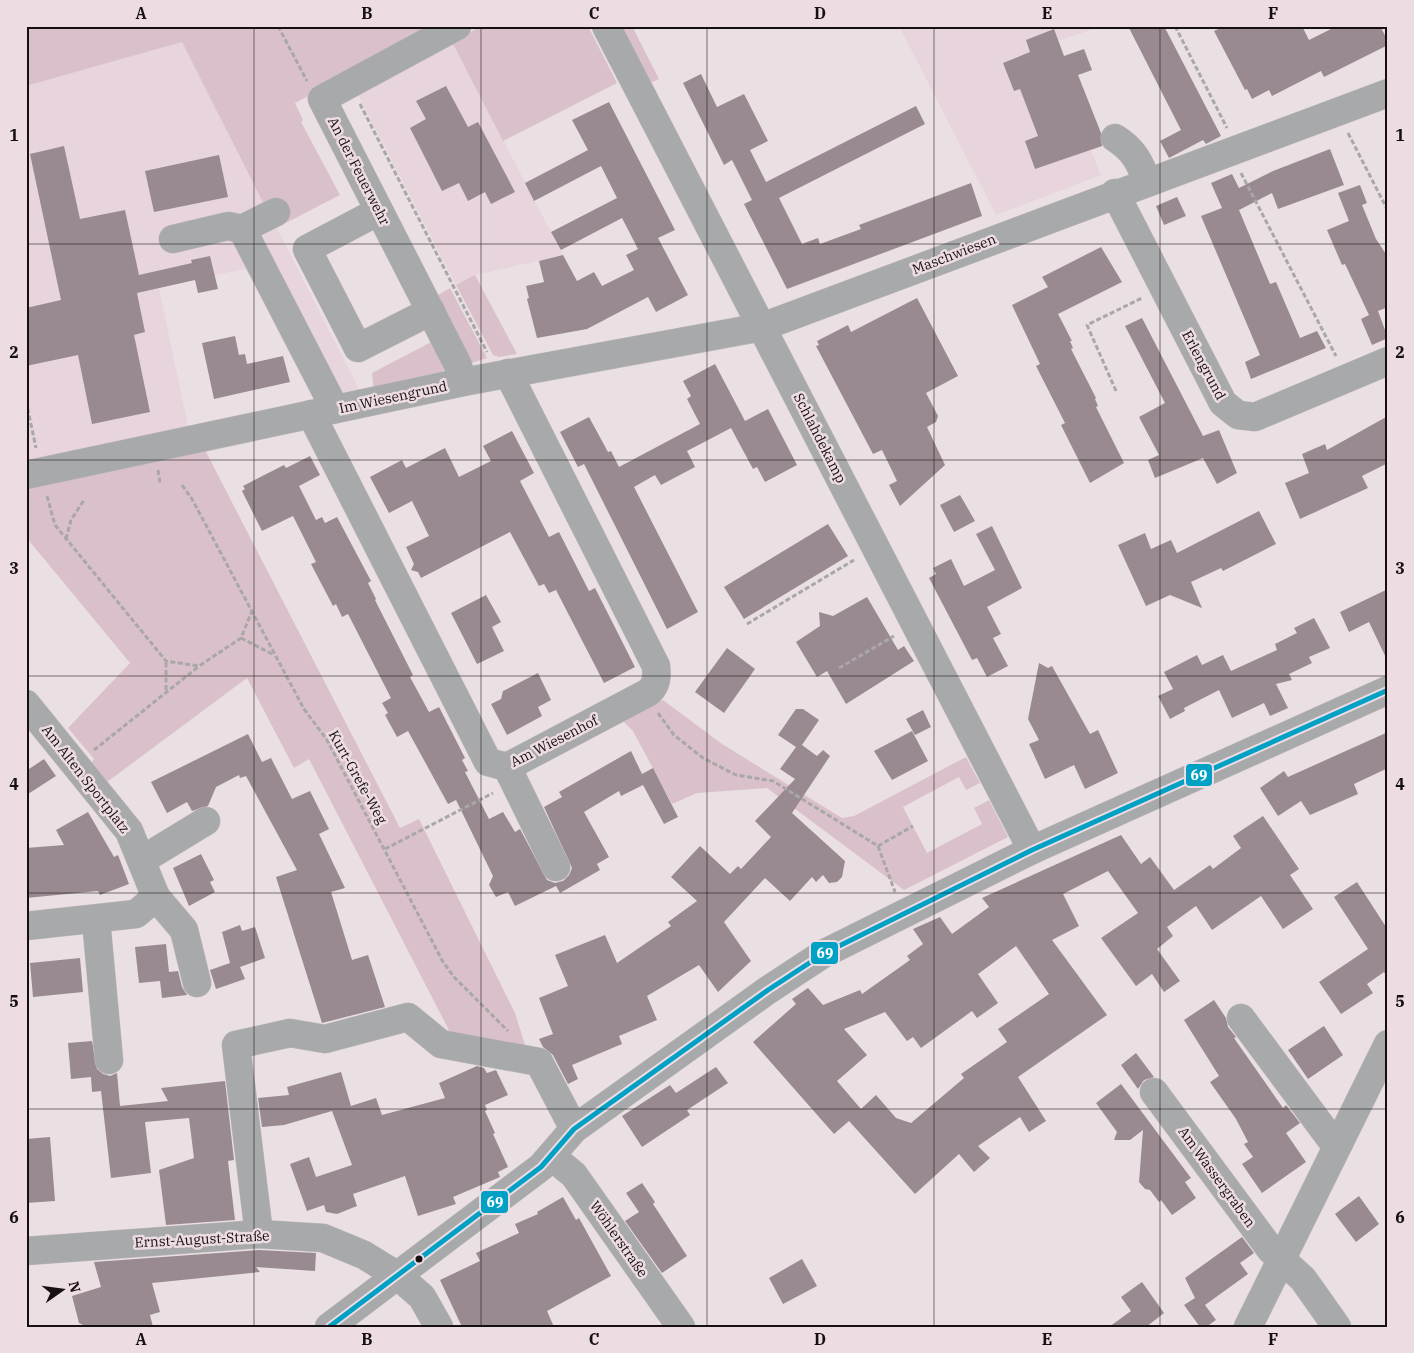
<svg xmlns="http://www.w3.org/2000/svg" width="1414" height="1353" font-family="'IBM Plex Serif',serif">
<rect width="100%" height="100%" fill="#eae0e4"/>
<g fill="#e8d4dc">
<polygon points="899,26 1095,26 1096,28 1058,41 1064,56 1084,49 1092,70 1078,75 1105,145 1091,151 1101,175 996,215"/>
<polygon points="182,42 362,395 316,404 246,269 215,275 159,288 189,431 26,466 26,86"/>
<polygon points="452,42 563,255 476,275 456,285 356,91"/>
</g>
<g fill="#dac0ca">
<polygon points="26,26 438,26 295,103 303,120 301,122 340,195 276,228 182,42 26,86"/>
<polygon points="481,26 588,26 617,83 503,141 452,42"/>
<polygon points="621,26 632,26 659,79 650,83"/>
<polygon points="475,275 517,354 499,357 493,355 456,285"/>
<polygon points="450,288 487,358 472,363 468,360 435,297"/>
<polygon points="435,340 446,363 440,380 374,393 372,373"/>
<polygon points="204,448 400,828 419,819 515,1013 525,1045 505,1049 454,1040 309,759 294,768 247,678 103,785 89,767 94,759 68,728 130,663 26,537 26,486"/>
<polygon points="663,700 722,744 842,818 854,816 966,757 980,783 966,790 959,777 903,807 927,853 982,824 974,808 989,800 1008,837 904,890 767,788 697,793 672,804 633,731 622,720"/>
</g>
<g fill="#988a90" fill-rule="evenodd">
<polygon points="1128,26 1164,26 1221,136 1206,144 1203,140 1169,158 1160,141 1181,130"/>
<polygon points="1225,26 1302,26 1309,40 1337,26 1380,26 1388,41 1388,45 1324,77 1321,71 1272,96 1269,90 1252,99 1247,89 1245,90 1214,31"/>
<polygon points="1054,29 1064,56 1084,49 1092,70 1078,75 1101,133 1102,146 1035,169 1025,141 1038,136 1020,89 1014,91 1003,63 1030,52 1026,40"/>
<polygon points="701,74 717,107 744,94 768,141 750,150 766,182 916,106 925,124 779,198 802,244 818,238 820,244 861,229 859,225 971,183 982,216 787,289 744,204 752,200 732,160 724,165 683,83"/>
<polygon points="446,86 468,127 478,122 515,192 491,204 485,192 468,201 459,183 442,191 410,128 426,119 416,101"/>
<polygon points="609,102 675,230 658,238 688,295 656,312 648,297 587,329 537,338 527,299 529,298 526,286 544,282 539,261 563,255 577,281 594,272 602,286 634,270 626,255 638,249 622,218 561,250 551,232 617,198 601,166 534,201 525,183 588,150 572,120"/>
<polygon points="64,146 80,219 125,210 139,275 192,263 191,260 210,256 218,289 198,293 195,280 137,293 145,332 134,335 150,412 92,424 78,355 26,366 26,308 61,300 30,154"/>
<polygon points="1330,149 1344,185 1278,209 1272,193 1239,210 1270,284 1276,282 1300,338 1317,331 1326,348 1251,379 1245,362 1260,355 1201,216 1222,208 1211,183 1232,174 1239,188 1273,171"/>
<polygon points="219,155 228,197 154,212 145,171"/>
<polygon points="1360,185 1367,203 1362,205 1376,239 1388,257 1388,307 1378,311 1388,338 1372,345 1361,319 1369,315 1345,264 1342,265 1327,230 1349,221 1338,193"/>
<polygon points="1177,197 1186,216 1164,225 1156,206"/>
<polygon points="1101,247 1122,282 1058,314 1072,341 1070,341 1073,348 1071,349 1096,398 1095,399 1098,406 1096,407 1124,463 1090,483 1061,425 1065,423 1036,366 1040,364 1012,305 1048,287 1042,277"/>
<polygon points="917,298 958,376 926,393 938,416 936,422 927,427 945,465 900,506 889,485 897,481 882,450 873,454 816,346 819,345 817,341 848,325 851,332"/>
<polygon points="1142,318 1203,436 1219,430 1237,473 1217,484 1203,458 1155,478 1148,460 1159,455 1139,417 1165,403 1125,326"/>
<polygon points="235,336 239,355 245,354 247,364 283,356 290,382 214,399 202,343"/>
<polygon points="715,364 745,421 768,409 797,465 765,482 757,467 753,469 731,428 687,451 695,467 661,485 655,475 634,487 698,612 667,629 584,464 578,467 560,432 589,417 608,452 611,451 619,467 700,424 687,399 691,396 683,381"/>
<polygon points="1388,416 1388,463 1362,476 1368,488 1300,519 1285,483 1309,473 1302,454 1325,444 1327,450"/>
<polygon points="512,431 534,473 520,481 549,537 559,532 589,591 595,588 635,667 604,683 556,590 549,593 544,584 539,586 510,532 421,578 418,572 411,570 414,564 406,547 429,536 412,501 389,513 370,477 402,460 406,468 445,448 459,477 491,461 483,446"/>
<polygon points="310,456 320,475 299,486 316,520 322,517 325,523 337,517 371,581 368,583 376,599 375,600 413,675 410,677 429,712 439,707 465,758 462,760 468,771 465,772 489,819 503,812 515,832 520,829 547,880 555,883 563,881 569,875 572,868 544,807 562,797 559,792 631,751 642,774 653,768 678,817 664,824 643,785 621,796 619,791 584,812 609,857 597,864 600,870 560,893 556,886 515,906 508,892 496,897 489,885 493,876 456,800 448,804 408,731 397,737 385,715 388,713 382,703 391,698 348,614 342,617 336,604 333,606 311,564 316,562 293,516 262,531 242,491 245,489 243,486 284,465 286,468"/>
<polygon points="960,495 975,521 954,532 940,505"/>
<polygon points="1259,511 1276,544 1223,571 1221,568 1191,582 1202,608 1170,595 1146,606 1118,545 1145,533 1151,549 1171,540 1177,553"/>
<polygon points="828,524 848,556 744,619 724,587"/>
<polygon points="992,526 1022,588 987,607 1001,634 993,638 1008,666 987,677 977,658 972,660 929,578 936,574 933,568 951,559 964,586 995,570 976,534"/>
<polygon points="1388,589 1388,662 1369,622 1349,632 1340,612"/>
<polygon points="486,595 501,622 492,627 504,651 477,664 451,613"/>
<polygon points="867,597 898,650 904,646 914,661 846,704 827,671 817,677 796,642 820,626 819,612 833,616"/>
<polygon points="1314,618 1330,648 1309,657 1312,663 1289,674 1292,680 1276,684 1288,708 1270,716 1264,703 1232,718 1219,690 1184,708 1185,711 1170,719 1158,696 1173,689 1164,672 1197,655 1202,665 1223,655 1231,671 1277,650 1275,644 1297,633 1294,628"/>
<polygon points="727,648 755,669 724,713 695,692"/>
<polygon points="1039,663 1048,668 1052,666 1090,734 1098,730 1118,773 1085,789 1074,765 1045,779 1029,744 1039,740 1028,719"/>
<polygon points="538,673 551,700 538,707 542,716 507,735 491,704 501,699 503,691"/>
<polygon points="796,709 803,709 819,720 802,745 817,756 823,750 830,756 792,813 845,861 842,877 837,882 829,883 823,875 816,882 812,877 790,901 765,878 724,922 751,961 718,992 699,965 647,996 657,1020 619,1036 622,1044 572,1065 578,1079 568,1084 553,1055 543,1047 539,1039 553,1034 539,998 568,986 555,955 605,935 617,963 671,926 668,922 697,901 671,877 700,846 730,874 738,866 741,869 771,837 755,821 795,779 780,769 796,747 778,735"/>
<polygon points="923,710 931,727 915,735 906,719"/>
<polygon points="912,731 928,761 892,780 874,751"/>
<polygon points="1388,732 1388,768 1354,784 1358,794 1310,815 1301,801 1278,816 1260,788 1284,771 1288,777"/>
<polygon points="248,734 262,762 271,758 292,799 310,791 329,829 319,834 345,888 331,892 352,960 368,955 385,1007 322,1023 276,877 297,870 246,776 240,778 239,775 216,787 208,806 192,811 187,802 167,813 151,782"/>
<polygon points="44,759 56,776 28,794 26,771"/>
<polygon points="88,812 114,857 118,855 129,884 100,895 98,891 26,898 26,848 64,845 56,830"/>
<path d="M1263 816 1299 869 1290 875 1313 909 1283 929 1261 896 1212 930 1196 906 1167 927 1173 936 1157 949 1180 981 1164 992 1152 974 1136 986 1101 938 1138 913 1108 871 1063 894 1079 926 1052 940 1107 1015 1018 1077 1046 1121 1029 1132 1020 1117 978 1146 990 1158 974 1172 959 1154 915 1194 849 1121 834 1134 753 1042 796 1004 792 999 808 988 823 1005 860 990 862 994 910 960 907 956 923 944 913 929 940 917 952 934 989 907 982 898 1121 835 1141 864 1150 857 1174 890 1210 865 1213 869 1241 848 1233 836ZM1016 946 1049 994 998 1029 1007 1042 961 1074 964 1078 911 1123 896 1118 876 1095 861 1109 837 1081 867 1055 844 1029 885 1012 907 1041 913 1037 921 1048 972 1011 977 1018 998 1003 978 974Z"/>
<polygon points="201,854 214,880 210,882 215,892 189,906 173,868"/>
<polygon points="1357,882 1388,930 1388,979 1384,972 1367,984 1373,993 1341,1014 1319,982 1368,949 1334,897"/>
<polygon points="240,925 242,931 255,927 265,958 240,967 245,979 216,989 210,970 230,963 222,932"/>
<polygon points="166,944 169,972 178,971 182,987 187,995 162,998 160,981 139,983 135,947"/>
<polygon points="80,958 83,992 33,997 30,963"/>
<polygon points="1214,1000 1226,1018 1228,1027 1236,1037 1234,1038 1283,1108 1286,1105 1300,1123 1286,1133 1306,1162 1262,1193 1242,1164 1253,1157 1244,1144 1248,1142 1236,1119 1210,1082 1219,1076 1184,1020"/>
<polygon points="1324,1026 1343,1055 1308,1079 1288,1050"/>
<polygon points="92,1041 97,1069 103,1074 110,1076 117,1073 120,1106 168,1101 161,1088 225,1081 234,1160 228,1161 235,1220 166,1225 159,1170 194,1158 189,1118 145,1122 151,1173 111,1178 101,1091 92,1092 91,1077 71,1079 68,1043"/>
<polygon points="1136,1053 1154,1077 1144,1080 1138,1089 1121,1065"/>
<polygon points="477,1066 484,1068 487,1073 496,1070 508,1095 485,1105 487,1110 485,1111 495,1133 493,1134 508,1167 498,1172 500,1177 453,1197 456,1204 418,1216 405,1176 353,1194 357,1206 337,1214 326,1212 324,1205 307,1211 290,1164 309,1157 316,1177 352,1165 332,1111 284,1125 262,1127 258,1098 289,1095 287,1087 341,1072 351,1106 376,1098 382,1115 445,1098 439,1083"/>
<polygon points="716,1067 728,1083 687,1110 690,1115 642,1147 622,1116 670,1085 676,1093"/>
<polygon points="1121,1084 1191,1178 1185,1182 1196,1198 1172,1215 1161,1200 1159,1202 1150,1190 1145,1189 1139,1182 1143,1130 1130,1140 1114,1140 1117,1132 1096,1103"/>
<polygon points="50,1137 55,1201 26,1203 26,1139"/>
<polygon points="642,1183 655,1202 653,1204 687,1256 662,1273 625,1221 639,1212 626,1193"/>
<polygon points="1359,1196 1379,1224 1356,1242 1335,1214"/>
<polygon points="563,1197 576,1220 579,1218 611,1276 547,1311 554,1327 462,1327 440,1280 480,1261 476,1253 519,1233 515,1224 538,1214 537,1212"/>
<polygon points="1242,1237 1254,1253 1240,1263 1248,1274 1205,1305 1216,1320 1206,1327 1200,1327 1184,1305 1195,1298 1185,1278"/>
<polygon points="259,1250 316,1253 315,1271 256,1267 260,1272 152,1283 160,1312 150,1315 153,1327 87,1327 79,1323 72,1296 101,1287 94,1262"/>
<polygon points="802,1259 817,1286 783,1304 769,1278"/>
<polygon points="1142,1282 1164,1313 1146,1327 1109,1327 1131,1311 1121,1297"/>
</g>
<g fill="none" stroke-linecap="round" stroke-linejoin="round">
<defs>
<g id="minor">
<polyline points="457,26 322,99 457,363 463,382"/>
<polyline points="606,26 1032,850"/>
<path d="M1115 138C1133 149 1140 162 1147 182"/>
<polyline points="1115,193 1223,403 1238,415 1255,417 1388,361"/>
<polyline points="379,211 307,249 358,348 431,311"/>
<polyline points="242,229 276,212"/>
<polyline points="173,239 228,226 242,229 335,409"/>
<path d="M311 414 488 762 507 767 649 692C657 684 657 677 656 666L508 373"/>
<polyline points="26,475 463,382 762,327 1388,93"/>
<polyline points="26,704 129,831 156,897 136,914 26,926"/>
<polyline points="507,767 556,867"/>
<polyline points="142,860 206,821"/>
<polyline points="156,897 184,930 197,983"/>
<polyline points="96,920 109,1060"/>
<polyline points="1241,1018 1330,1138 1339,1143"/>
<polyline points="1154,1092 1271,1250 1303,1279 1337,1327"/>
<polyline points="551,1156 574,1175 681,1327"/>
<polyline points="259,1234 236,1045 290,1033 325,1039 408,1017 441,1044 539,1062 574,1129"/>
<polyline points="26,1251 259,1234 323,1238 364,1255 398,1276 422,1297 439,1327"/>
<polyline points="329,1327 541,1167 574,1129 768,990 823,954 1032,850 1388,690"/>
<polyline points="1248,1327 1388,1044"/>
</g>
</defs>
<use href="#minor" stroke="#c3bbbe" stroke-width="29"/>
<g stroke="#a9a7a8" stroke-width="3" stroke-dasharray="5 2.5" stroke-linecap="butt">
<polyline points="278,26 307,81"/>
<polyline points="1175,26 1227,128"/>
<polyline points="360,104 487,352"/>
<polyline points="1348,133 1388,211"/>
<polyline points="1241,173 1336,356"/>
<polyline points="1116,391 1087,325 1142,298"/>
<polyline points="26,401 36,448"/>
<polyline points="158,470 160,483"/>
<polyline points="182,485 192,499 304,709 327,740 443,962 454,977 508,1031"/>
<polyline points="47,496 55,525 166,661 199,666 241,638 252,611"/>
<polyline points="66,539 71,520 84,500"/>
<polyline points="747,624 854,560"/>
<polyline points="241,638 274,655"/>
<polyline points="839,668 894,636"/>
<polyline points="166,690 166,661"/>
<polyline points="658,713 674,735 703,758 736,775 773,781 878,846 895,892"/>
<polyline points="94,750 198,667"/>
<polyline points="878,846 913,826"/>
<polyline points="385,849 493,793"/>
</g>
<use href="#minor" stroke="#a7a9aa" stroke-width="28"/>
<defs>
<polyline id="bus-1" points="329,1327 541,1167 574,1129 768,990 823,954 1032,850 1388,690"/>
</defs>
<use href="#bus-1" stroke="#eedce3" stroke-width="9"/>
<use href="#bus-1" stroke="#01a1c5" stroke-width="5"/>
</g>
<path fill="none" stroke="#161013" stroke-width="1" stroke-opacity="0.55" d="M254 26V1327M481 26V1327M707 26V1327M934 26V1327M1160 26V1327M26 244H1388M26 460H1388M26 676H1388M26 893H1388M26 1109H1388"/>
<circle fill="#161013" stroke="#eedce3" stroke-width="2" cx="419" cy="1259" r="4.5"/>
<g text-anchor="middle" dominant-baseline="central" stroke-width="5" stroke-linejoin="round" paint-order="stroke">
<g font-size="14" fill="#161013" stroke="#eedce3">
<text transform="translate(359 171) rotate(63)">An der Feuerwehr</text>
<text transform="translate(954 254) rotate(-21)">Maschwiesen</text>
<text transform="translate(1204 365) rotate(62)">Erlengrund</text>
<text transform="translate(393 397) rotate(-12)">Im Wiesengrund</text>
<text transform="translate(820 438) rotate(63)">Schlahdekamp</text>
<text transform="translate(554 741) rotate(-27)">Am Wiesenhof</text>
<text transform="translate(358 777) rotate(61)">Kurt-Grefe-Weg</text>
<text transform="translate(86 779) rotate(52)">Am Alten Sportplatz</text>
<text transform="translate(1217 1177) rotate(54)">Am Wassergraben</text>
<text transform="translate(202 1239) rotate(-3)">Ernst-August-Straße</text>
<text transform="translate(619 1239) rotate(55)">Wöhlerstraße</text>
</g>
</g>
<g stroke="#eedce3" stroke-width="2">
<rect x="1185" y="763" width="28" height="24" rx="5" fill="#01a1c5"/>
<rect x="810" y="941" width="29" height="24" rx="5" fill="#01a1c5"/>
<rect x="480" y="1190" width="29" height="24" rx="5" fill="#01a1c5"/>
</g>
<g font-size="14" text-anchor="middle" font-weight="bold" fill="#fff">
<text x="1199" y="780">69</text>
<text x="825" y="958">69</text>
<text x="495" y="1207">69</text>
</g>
<rect width="1414" height="1353" fill="none" stroke="#eedce3" stroke-width="55"/>
<g transform="translate(62 1290) rotate(76)" stroke="#eedce3" stroke-width="4" paint-order="stroke">
<path d="M0-4L9 19L0 12L-9 19Z" fill="#161013"/>
<text y="-8" font-size="14" font-weight="bold" text-anchor="middle" fill="#161013">N</text>
</g>
<rect x="28" y="28" width="1358" height="1298" fill="none" stroke="#161013" stroke-width="2"/>
<g font-size="16" text-anchor="middle" font-weight="bold" fill="#161013">
<text x="141" y="19">A</text>
<text x="367" y="19">B</text>
<text x="594" y="19">C</text>
<text x="820" y="19">D</text>
<text x="1047" y="19">E</text>
<text x="1273" y="19">F</text>
<text x="14" y="141">1</text>
<text x="1400" y="141">1</text>
<text x="14" y="358">2</text>
<text x="1400" y="358">2</text>
<text x="14" y="574">3</text>
<text x="1400" y="574">3</text>
<text x="14" y="790">4</text>
<text x="1400" y="790">4</text>
<text x="14" y="1007">5</text>
<text x="1400" y="1007">5</text>
<text x="14" y="1223">6</text>
<text x="1400" y="1223">6</text>
<text x="141" y="1345">A</text>
<text x="367" y="1345">B</text>
<text x="594" y="1345">C</text>
<text x="820" y="1345">D</text>
<text x="1047" y="1345">E</text>
<text x="1273" y="1345">F</text>
</g>
</svg>
